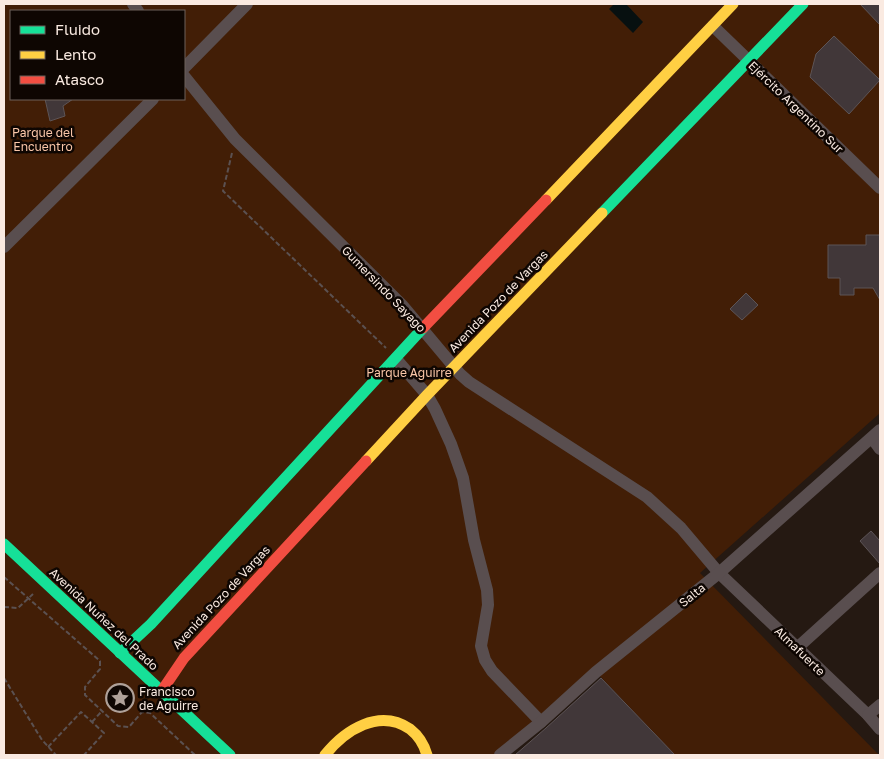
<svg xmlns="http://www.w3.org/2000/svg" width="884" height="759" font-family="'Golos Text',sans-serif">
<rect width="100%" height="100%" fill="#251912"/>
<path fill="#421e06" fill-rule="evenodd" d="M4 4H880V413L700 573 879 755H675L596 672 493 755H4ZM11 11H184V99H11Z"/>
<polygon fill="#071010" points="614,4 626,4 643,22 633,33 609,9"/>
<g fill="#413739" stroke="#5d5456">
<polygon points="860,4 880,4 880,25"/>
<polygon points="834,36 880,80 849,114 810,77 816,54"/>
<polygon points="45,99 73,99 63,106 65,116 50,121"/>
<polygon points="866,235 880,235 880,300 873,288 854,288 854,295 840,295 840,278 828,278 828,245 866,245"/>
<polygon points="746,293 758,305 742,320 730,309"/>
<polygon points="871,531 880,541 880,564 860,541"/>
<polygon points="601,678 675,755 515,755 546,728"/>
</g>
<g fill="none" stroke-linecap="round" stroke-linejoin="round">
<g stroke="#5b5151" stroke-width="2" stroke-dasharray="5 2.5" stroke-linecap="butt">
<polyline points="232,153 223,191 386,348"/>
<polyline points="4,577 100,661 100,669 85,687 85,695 118,726 129,727 142,712 150,713 195,755"/>
<polyline points="4,607 18,608 33,594"/>
<polyline points="4,678 42,740 56,755"/>
<polyline points="92,722 102,711"/>
<polyline points="48,747 81,712 104,733 84,755"/>
</g>
<g stroke="#594e4f" stroke-width="12">
<polyline points="133,4 138,11"/>
<polyline points="713,26 880,188"/>
<polyline points="184,68 247,4"/>
<polyline points="184,76 235,139 403,306 460,374 469,382 647,497 681,528 719,573 868,715 880,729"/>
<polyline points="4,247 153,99"/>
<polyline points="396,359 427,395 435,409 451,444 463,478 474,540 487,590 488,605 481,646 485,660 492,671 541,722"/>
<polyline points="872,438 880,449"/>
<polyline points="797,648 880,573"/>
<polyline points="868,715 880,705"/>
<polyline points="500,755 541,722 596,672 719,573 880,430"/>
</g>
<g stroke="#16e098" stroke-width="11">
<polyline points="602,213 803,4"/>
<polyline points="4,544 230,755"/>
<polyline points="120,653 151,624 423,328"/>
</g>
<g stroke="#ffcf43" stroke-width="11">
<polyline points="546,200 733,4"/>
<polyline points="366,461 427,395 602,213"/>
<path d="M325 755C345 730 379 708 410 729 419 736 424 744 427 755"/>
</g>
<g stroke="#f24e42" stroke-width="11">
<polyline points="423,328 546,200"/>
<polyline points="161,692 184,658 366,461"/>
</g>
</g>
<defs>
<symbol id="sight-ring" viewBox="-11 -11 22 22"><circle r="9.5" fill="#0e0602" stroke="#afa199" stroke-width="1.5"/><path d="M0-6L1.8-2.2L6-1.7L2.9 1.2L3.7 5.4L0 3.3L-3.7 5.4L-2.9 1.2L-6-1.7L-1.8-2.2Z" fill="#afa199"/></symbol>
</defs>
<g fill-rule="evenodd">
<use href="#sight-ring" x="104" y="682" width="32" height="32"/>
</g>
<g text-anchor="middle" dominant-baseline="central" stroke-width="5" stroke-linejoin="round" paint-order="stroke">
<g font-size="12" fill="#faeae1" stroke="#0e0602">
<text transform="translate(796 107) rotate(44)">Ejército Argentino Sur</text>
<text transform="translate(384 289) rotate(46)">Gumersindo Sayago</text>
<text transform="translate(498 301) rotate(-46)">Avenida Pozo de Vargas</text>
<text transform="translate(692 595) rotate(-39)">Salta</text>
<text transform="translate(221 597) rotate(-47)">Avenida Pozo de Vargas</text>
<text transform="translate(104 619) rotate(43)">Avenida Nuñez del Prado</text>
<text transform="translate(800 651) rotate(44)">Almafuerte</text>
</g>
<g font-size="12" fill="#fbc7a9" stroke="#0e0602">
<text x="43" y="132">Parque del<tspan x="43" dy="14">Encuentro</tspan></text>
<text x="409" y="372">Parque Aguirre</text>
</g>
<g font-size="12" fill="#faeae1" stroke="#0e0602" text-anchor="start">
<text x="139" y="691">Francisco<tspan x="139" dy="14">de Aguirre</tspan></text>
</g>
</g>
<rect width="884" height="759" fill="none" stroke="#faeae1" stroke-width="10"/>
<rect x="10" y="10" width="175" height="90" fill="#0e0602" stroke="#6c615b"/>
<rect x="20" y="26" width="25" height="8" fill="#16e098" stroke="#6c615b"/>
<text x="55" y="35" font-size="15" fill="#faeae1">Fluido</text>
<rect x="20" y="51" width="25" height="8" fill="#ffcf43" stroke="#6c615b"/>
<text x="55" y="60" font-size="15" fill="#faeae1">Lento</text>
<rect x="20" y="76" width="25" height="8" fill="#f24e42" stroke="#6c615b"/>
<text x="55" y="85" font-size="15" fill="#faeae1">Atasco</text>
</svg>
